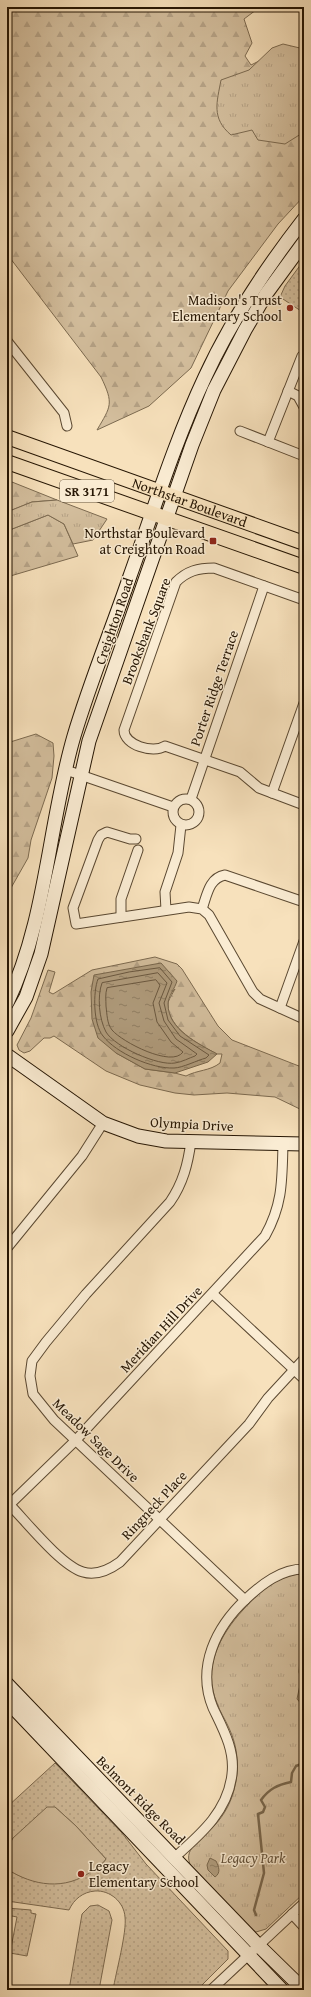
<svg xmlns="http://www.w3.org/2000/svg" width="311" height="1997" font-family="'Gentium Book Plus',serif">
<defs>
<pattern id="grass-dots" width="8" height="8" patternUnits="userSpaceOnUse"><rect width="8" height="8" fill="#d3be9d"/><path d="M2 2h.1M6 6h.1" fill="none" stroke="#b5a286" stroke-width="1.8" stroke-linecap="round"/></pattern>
<pattern id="forest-firs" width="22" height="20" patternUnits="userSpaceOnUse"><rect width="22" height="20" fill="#d3be9d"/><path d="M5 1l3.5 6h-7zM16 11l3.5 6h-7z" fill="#b5a286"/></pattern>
<pattern id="park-tufts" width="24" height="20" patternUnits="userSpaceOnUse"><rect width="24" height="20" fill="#d3be9d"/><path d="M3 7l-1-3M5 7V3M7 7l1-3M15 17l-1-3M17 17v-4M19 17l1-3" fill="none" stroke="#b5a286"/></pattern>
<pattern id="water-ripples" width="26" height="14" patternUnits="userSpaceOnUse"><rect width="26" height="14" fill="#b09c7d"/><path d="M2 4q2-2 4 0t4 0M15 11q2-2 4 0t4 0" fill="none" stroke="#8f7e64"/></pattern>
</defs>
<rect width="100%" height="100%" fill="#f7e1bc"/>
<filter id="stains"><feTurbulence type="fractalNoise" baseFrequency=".005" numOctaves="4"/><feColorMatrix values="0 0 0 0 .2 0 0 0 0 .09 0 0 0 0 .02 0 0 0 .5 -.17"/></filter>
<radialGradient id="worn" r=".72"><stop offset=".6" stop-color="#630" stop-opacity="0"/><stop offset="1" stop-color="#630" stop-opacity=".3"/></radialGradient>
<g fill="url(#grass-dots)" stroke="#7c6a50">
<polygon points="304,260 304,313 280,297 285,286"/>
<path d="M55 1763 122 1833 146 1864 228 1951V1959L197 1990H113C116 1972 127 1932 125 1917 124 1902 110 1890 95 1891 83 1892 74 1899 69 1910L7 1901V1869C34 1886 68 1889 94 1869 98 1866 103 1864 106 1859L76 1826 55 1807 13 1838 7 1849V1807Z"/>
<polygon points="98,1905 109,1911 112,1920 99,1990 69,1990 82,1914 90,1906"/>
<polygon points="7,1908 31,1910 31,1913 36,1914 27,1956 10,1953 17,1917 7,1915"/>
</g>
<g fill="url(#forest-firs)" stroke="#7c6a50" fill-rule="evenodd">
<path d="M7 7H260L244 19 252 43 245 56 251 65 263 59 304 50V196L278 224 228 291 191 368 149 406 97 430C111 406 114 404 101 377L7 254Z"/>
<polygon points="7,480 57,500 32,502 7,512"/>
<polygon points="48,515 64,524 78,556 7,577 7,531"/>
<polygon points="36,734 53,743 54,756 52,778 31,840 28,858 7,895 7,743"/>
<path d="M155 957 177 964 182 969 218 1026 232 1040 304 1068V1111L275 1097 227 1093 194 1095 175 1093 140 1085 106 1071 54 1036 50 1038H44L30 1051 24 1053 19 1050 17 1045 31 1018 48 970 55 972 49 992 53 994 92 970ZM175 989C173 993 168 1000 168 1004 167 1028 200 1045 217 1054H222L220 1063C210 1071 197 1070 186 1076L175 1073 145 1069 116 1053Z"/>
</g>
<g fill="url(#park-tufts)" stroke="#7c6a50">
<path d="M283 44 304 49V132L285 144 258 140 252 130 231 135C211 118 217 102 221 80L249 70 272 48Z"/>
<polygon points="57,500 107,519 93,540 73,544 64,524 48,515 7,531 7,512 32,502"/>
<path d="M304 1573V1893L266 1929 256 1932 252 1930 192 1868C188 1862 187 1854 192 1848 196 1841 203 1836 209 1831 221 1820 230 1806 234 1790 240 1769 238 1747 229 1728 225 1719 220 1712 217 1703 202 1668 220 1635 243 1610 261 1590 277 1576 304 1573Z"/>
</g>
<path fill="#d3be9d" stroke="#7c6a50" d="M47 1807H55L76 1826 106 1859C103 1864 96 1868 92 1871 65 1891 33 1886 7 1869V1849L13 1838Z"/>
<g fill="url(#water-ripples)" stroke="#78664c">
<path d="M161 963 177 981C175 988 168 997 168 1004 168 1030 199 1044 217 1054L208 1062 175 1073 145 1069 116 1053 98 1038 92 1019 91 992 94 975Z"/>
<polygon points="304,1631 304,1707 297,1699 301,1680 299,1672 302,1632"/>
<path d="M210 1858 216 1861C219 1867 221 1873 215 1877L208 1870 207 1865Z"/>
</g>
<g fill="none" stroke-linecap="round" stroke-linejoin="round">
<g stroke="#6a5840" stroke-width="1">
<path d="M160 968 172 982 164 1003 168 1020 180 1036 209 1055 206 1058C198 1060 182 1068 174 1068 152 1069 116 1053 103 1036 93 1024 93 992 98 979L129 972Z"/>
<path d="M158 973 167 983 159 1003 164 1021 176 1039 197 1054 195 1056C189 1058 182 1062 175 1063 158 1066 115 1047 106 1032 99 1019 97 996 102 983Z"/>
<path d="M156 980 160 985 153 1003 157 1022 171 1042 183 1052C172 1068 122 1042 112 1030 107 1024 107 1014 106 1006 106 1000 105 994 107 988Z"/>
</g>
<path stroke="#78664c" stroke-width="2.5" d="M256 1915 254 1910 264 1873 258 1814 263 1812 265 1807 261 1800C269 1789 277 1785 291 1782L292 1773 296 1766 304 1763"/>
<defs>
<g id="street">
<polyline points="7,341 64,413 67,426"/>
<polyline points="288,391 298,396 304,407"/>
<polyline points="240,431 304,456"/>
<polyline points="268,442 302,356"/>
<path d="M304 600 214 568C198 568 187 571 176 582L124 730C124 745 153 754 165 746L240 772 259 788 304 805"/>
<polyline points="66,770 173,807"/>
<polyline points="272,793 304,703"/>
<circle cx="186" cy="812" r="13"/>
<polyline points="191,799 264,586"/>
<polyline points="136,839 130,839 107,832 101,835 98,840 73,908 76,924 189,907 202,909 209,915 253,992 260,999 304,1019"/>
<path d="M202 909C207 895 209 878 225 875L304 902"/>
<polyline points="166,910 165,892 178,853 181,825"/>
<polyline points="121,917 121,899 138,850"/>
<polyline points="280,1008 304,941"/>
<path d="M191 1141C188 1164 183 1183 170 1202L86 1294 46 1342 32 1361 30 1376 33 1394 54 1420 245 1600"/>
<polyline points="7,1248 82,1156 103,1123"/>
<polyline points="213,1294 304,1379"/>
<path d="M7 1502C25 1520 60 1565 83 1572 96 1576 109 1570 120 1562L249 1424 268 1398 304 1359"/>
<path d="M7 1507 75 1441 265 1236C283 1204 282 1180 283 1143"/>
<path d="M175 1857C201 1834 228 1811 232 1774 235 1750 223 1729 213 1708 196 1667 216 1627 246 1599 262 1584 281 1569 304 1569"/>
<polyline points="292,1914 304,1927"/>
<polyline points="211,1990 304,1903"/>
</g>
<g id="secondary">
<path d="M7 1003C47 920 48 825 74 736 90 682 112 629 130 576 154 509 175 441 205 377 231 320 266 268 304 219"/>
<polyline points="7,1031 26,997 41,954 89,741 192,445 214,390 245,330 266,294 304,242"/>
<polyline points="7,1055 103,1123 138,1136 166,1141 304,1144"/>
<polyline points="7,1684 258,1945 304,1990"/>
<polyline points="7,1701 282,1990"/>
</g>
<g id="primary">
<path id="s1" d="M7 437 304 543"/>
<polyline points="7,462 304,567"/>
</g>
</defs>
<use href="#street" stroke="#5a4831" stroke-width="11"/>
<use href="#secondary" stroke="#251503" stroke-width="15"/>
<use href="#primary" stroke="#251503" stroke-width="16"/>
<use href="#street" stroke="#faecd3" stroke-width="9"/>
<use href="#secondary" stroke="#faecd3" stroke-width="13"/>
<use href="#primary" stroke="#f7e1bc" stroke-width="14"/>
</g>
<g fill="#8f2418" stroke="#faecd3" stroke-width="1.5">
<circle cx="290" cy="308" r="4"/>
<rect x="209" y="537" width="8" height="8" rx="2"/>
<circle cx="81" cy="1874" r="4"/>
</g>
<g text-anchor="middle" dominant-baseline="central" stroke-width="3" stroke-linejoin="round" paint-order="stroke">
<rect fill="#faecd3" stroke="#655641" stroke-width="1" x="60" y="480" width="54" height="22" rx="3"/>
<g font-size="13" font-weight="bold" fill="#251503">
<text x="87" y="491">SR 3171</text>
</g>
<g font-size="14" fill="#251503" stroke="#faecd3" text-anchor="end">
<text x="282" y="300">Madison's Trust<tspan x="282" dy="16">Elementary School</tspan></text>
<text x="205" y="533">Northstar Boulevard<tspan x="205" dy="16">at Creighton Road</tspan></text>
<text x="89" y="1866" text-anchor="start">Legacy<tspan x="89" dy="16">Elementary School</tspan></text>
</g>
<g font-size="14" fill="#251503" stroke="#faecd3">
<text stroke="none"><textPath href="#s1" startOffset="194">Northstar Boulevard</textPath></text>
<text transform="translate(114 621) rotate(-71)">Creighton Road</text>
<text transform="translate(146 631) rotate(-69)">Brooksbank Square</text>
<text transform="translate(214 688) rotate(-71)">Porter Ridge Terrace</text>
<text transform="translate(192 1124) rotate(3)">Olympia Drive</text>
<text transform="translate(161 1329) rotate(-47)">Meridian Hill Drive</text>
<text transform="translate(96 1440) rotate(44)">Meadow Sage Drive</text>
<text transform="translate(154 1505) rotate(-47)">Ringneck Place</text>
<text transform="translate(141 1800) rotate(45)">Belmont Ridge Road</text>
</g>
<g font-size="14" font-style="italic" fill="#625039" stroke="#faecd3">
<text x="253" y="1858">Legacy Park</text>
</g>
</g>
<rect width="311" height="1997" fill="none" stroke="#f7e1bc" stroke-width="24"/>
<rect x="8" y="8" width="295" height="1981" fill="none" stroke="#251503" stroke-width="2"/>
<rect x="12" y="12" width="287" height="1973" fill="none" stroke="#251503"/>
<rect width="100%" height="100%" filter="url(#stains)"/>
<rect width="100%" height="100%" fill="url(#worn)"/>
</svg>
